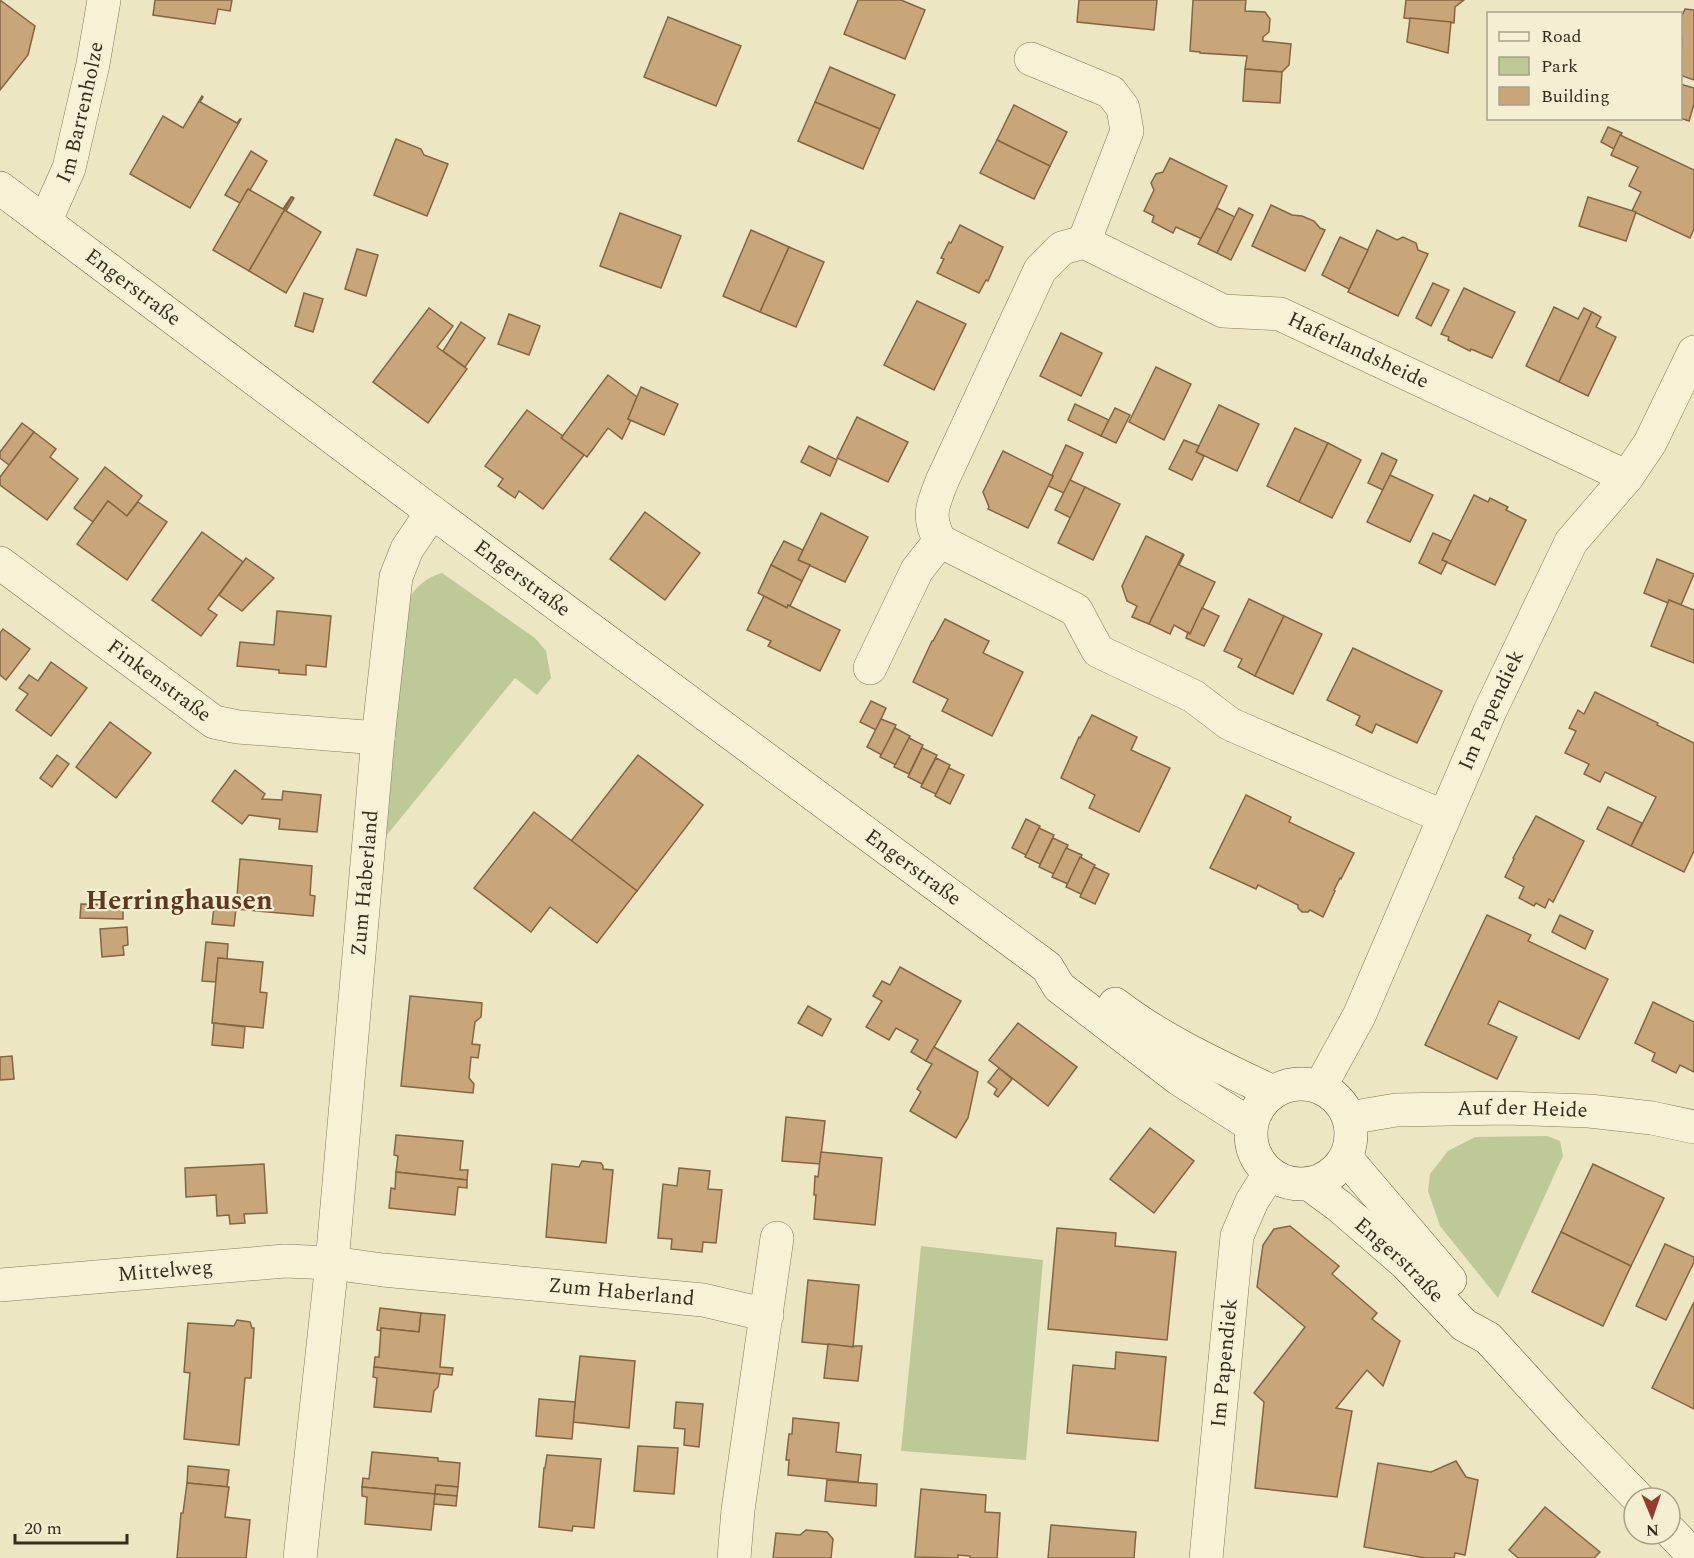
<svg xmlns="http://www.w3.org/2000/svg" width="1694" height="1558" font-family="Spectral,serif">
<rect width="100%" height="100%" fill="#ece6c3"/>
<g fill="#bdca97">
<path d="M442 573 535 638 546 651 551 678 537 695 515 678 386 836 407 600C418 586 425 578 442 573Z"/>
<polygon points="1547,1136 1560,1141 1563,1156 1498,1298 1440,1226 1428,1191 1430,1174 1448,1151 1475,1137"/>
<polygon points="921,1246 1043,1260 1026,1460 901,1451"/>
</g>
<g fill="#c9a67a" stroke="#846541" stroke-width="1.5">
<polygon points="0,0 35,26 28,55 0,90"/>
<polygon points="155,0 232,0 230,11 218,9 215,24 153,15"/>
<polygon points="858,0 901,0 925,10 905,59 844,34"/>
<polygon points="1079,0 1157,0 1154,30 1077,22"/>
<polygon points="1193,0 1246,0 1245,11 1265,12 1270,19 1269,32 1263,37 1263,41 1291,44 1289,65 1282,72 1245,69 1247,56 1200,53 1200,52 1190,51"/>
<polygon points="1406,0 1464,0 1455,7 1454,23 1404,18"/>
<polygon points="1685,9 1694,10 1694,80 1680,75 1682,38 1680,37 1680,20"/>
<polygon points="668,17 741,46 716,106 644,77"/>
<polygon points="1410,18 1451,22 1448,53 1407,42"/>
<polygon points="830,67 895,95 880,129 815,102"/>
<polygon points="1245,69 1282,72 1280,103 1243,101"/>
<polygon points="1680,84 1694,88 1694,104 1689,121 1680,118"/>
<polygon points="202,96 203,97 200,102 237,123 240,119 241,119 190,208 130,174 163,116 183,128"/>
<polygon points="815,102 880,129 863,169 798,141"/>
<polygon points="1014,105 1067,132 1050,166 997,140"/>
<polygon points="1608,127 1622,133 1614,149 1601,142"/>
<polygon points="1620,135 1694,170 1694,229 1690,238 1632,211 1641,192 1629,186 1638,167 1611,155"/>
<polygon points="396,139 421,149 424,155 448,164 427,216 374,195"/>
<polygon points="997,140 1050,166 1034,199 980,173"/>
<polygon points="251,151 267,161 250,190 248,189 240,203 225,195"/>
<polygon points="1170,158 1227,186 1202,239 1176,227 1173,233 1152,222 1154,216 1144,211 1154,190 1151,183 1156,174 1163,172"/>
<polygon points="248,189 283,209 291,197 292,197 249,271 213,250"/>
<polygon points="292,197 294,198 286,211 321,232 286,293 249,271"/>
<polygon points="1588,197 1636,212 1626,241 1579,226"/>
<polygon points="1271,205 1292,215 1302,216 1314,221 1320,228 1325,230 1305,271 1252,246"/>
<polygon points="1217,208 1235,217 1217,253 1198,244"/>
<polygon points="1239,208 1253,215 1231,260 1217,253"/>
<polygon points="620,213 681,236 661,288 600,266"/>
<polygon points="960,225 1003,247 988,281 986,280 979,293 937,273 944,259 941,258 949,242 951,243"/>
<polygon points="751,230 789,247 760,312 723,296"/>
<polygon points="1377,230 1397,240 1403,237 1416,243 1418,250 1428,254 1398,316 1348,292"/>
<polygon points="1340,237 1368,250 1349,289 1322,275"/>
<polygon points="789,247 824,262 796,327 760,312"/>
<polygon points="357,249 378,255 366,296 345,289"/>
<polygon points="1433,283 1449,290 1431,326 1416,318"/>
<polygon points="1464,288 1515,312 1492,358 1471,349 1470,351 1448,340 1449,337 1441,334"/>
<polygon points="304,293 323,299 313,332 295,326"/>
<polygon points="917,301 966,324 934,390 884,365"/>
<polygon points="1554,307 1578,319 1584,308 1592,312 1559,382 1526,366"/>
<polygon points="429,308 453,326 437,347 467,369 428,423 373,382"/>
<polygon points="1592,312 1601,317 1596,327 1616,337 1588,396 1559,382"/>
<polygon points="509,314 540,326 529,355 498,344"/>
<polygon points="461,322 485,338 465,367 443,351"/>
<polygon points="1061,333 1102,353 1081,396 1040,376"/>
<polygon points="1156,367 1191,384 1164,440 1129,422"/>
<polygon points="608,375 637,397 628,419 631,420 622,439 608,428 587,457 561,438"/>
<polygon points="641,387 678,404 664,435 628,419"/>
<polygon points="1075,404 1109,420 1101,436 1068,420"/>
<polygon points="1219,405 1259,424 1237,471 1196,452"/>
<polygon points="1115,408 1130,415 1116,443 1101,436"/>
<polygon points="527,410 563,436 561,438 584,455 543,509 519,491 515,498 498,486 503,479 485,466"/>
<polygon points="857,417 908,442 888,482 837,458"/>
<polygon points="22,423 34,432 9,465 0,458 0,452"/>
<polygon points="1295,428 1328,443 1299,502 1267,486"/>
<polygon points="34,432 56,449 50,457 78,479 47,520 0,485 0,477"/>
<polygon points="1184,440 1199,446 1196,452 1204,456 1192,480 1169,469"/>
<polygon points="1328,443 1361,460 1332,518 1299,502"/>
<polygon points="1066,445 1083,453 1064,493 1048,486 1053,476 1052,475"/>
<polygon points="809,446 837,460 830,476 801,462"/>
<polygon points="1003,451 1053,476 1028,528 988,509 989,507 983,492"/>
<polygon points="1382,453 1397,460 1383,490 1368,483"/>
<polygon points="105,467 142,496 127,516 108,501 93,522 74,508"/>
<polygon points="1390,475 1433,495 1410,542 1367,522"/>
<polygon points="1070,480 1085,487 1071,518 1055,510"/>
<polygon points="1085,487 1120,504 1093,560 1058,543"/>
<polygon points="1474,495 1488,502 1490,498 1508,507 1506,510 1526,520 1495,585 1442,560"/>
<polygon points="108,501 127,516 138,502 167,522 127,580 77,544"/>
<polygon points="645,512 700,553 665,600 610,559"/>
<polygon points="821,513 868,537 845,582 798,560"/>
<polygon points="202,532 243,562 208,609 217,615 201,636 152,600"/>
<polygon points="1433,533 1451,541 1442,560 1447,562 1441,574 1419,563"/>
<polygon points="1146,536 1183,554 1149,624 1132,617 1137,606 1127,601 1122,586"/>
<polygon points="784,541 803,550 798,560 810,565 802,581 771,565"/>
<polygon points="1183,554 1184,555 1179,565 1215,582 1190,634 1174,625 1170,634 1149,624"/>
<polygon points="246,558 274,578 242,611 219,595"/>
<polygon points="1657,559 1694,574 1681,605 1669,600 1668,603 1644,593"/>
<polygon points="771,565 802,581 790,606 788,605 787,608 758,593"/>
<polygon points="764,596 787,608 788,605 790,606 840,630 820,671 768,646 771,641 747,630"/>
<polygon points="1249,599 1284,616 1255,676 1238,667 1242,659 1224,651"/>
<polygon points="1669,600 1694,610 1694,663 1651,646"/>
<polygon points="1202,608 1219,616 1204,646 1186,638 1188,632 1190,634"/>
<polygon points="277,611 331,616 326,667 306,665 306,675 279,673 279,670 237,666 240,642 274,645"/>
<polygon points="1284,616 1322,634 1293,694 1255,676"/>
<polygon points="945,619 989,641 983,653 1023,672 992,736 942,711 948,699 913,682 932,641 933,641"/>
<polygon points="3,629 30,649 6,680 0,675 0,633"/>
<polygon points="1353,648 1442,691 1417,743 1376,724 1372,733 1356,725 1360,716 1327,700"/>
<polygon points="51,662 87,688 51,736 16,710 28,694 19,688 29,675 38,681"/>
<polygon points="1595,692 1658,723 1657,725 1694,743 1694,851 1684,872 1631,846 1656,797 1605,772 1600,782 1584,774 1589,764 1565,753 1576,731 1569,728 1578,710 1584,714"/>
<polygon points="871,701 886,708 876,730 860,722"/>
<polygon points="1092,715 1137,737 1131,750 1170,768 1139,832 1089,808 1095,795 1061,778 1079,737 1080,738"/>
<polygon points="881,719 896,725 882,755 867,747"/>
<polygon points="110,722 151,753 116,798 76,767"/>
<polygon points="895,728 910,736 896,765 880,757"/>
<polygon points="909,738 923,745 909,774 894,767"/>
<polygon points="922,748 937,755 922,784 908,777"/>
<polygon points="57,755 69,764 52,787 40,778"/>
<polygon points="638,755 703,805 637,891 571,841"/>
<polygon points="936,758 950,765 936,794 921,787"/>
<polygon points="949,768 964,775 950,804 935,796"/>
<polygon points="235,770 265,794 262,799 282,800 283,791 321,795 317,832 279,829 280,819 249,815 242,824 212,801"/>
<polygon points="1246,795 1291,817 1289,822 1354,853 1341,879 1340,878 1334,890 1335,891 1323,917 1310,910 1308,912 1302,912 1298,908 1298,905 1258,885 1256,889 1210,868"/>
<polygon points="1608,807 1642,823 1631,846 1597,829"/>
<polygon points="534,812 637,891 597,943 550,907 531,932 474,888"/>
<polygon points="1536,816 1584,841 1553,902 1549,899 1545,908 1536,903 1534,906 1519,898 1524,887 1505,877 1514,859 1513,858"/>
<polygon points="1026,819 1040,826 1026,855 1012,848"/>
<polygon points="1039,828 1054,835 1040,864 1025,857"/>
<polygon points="1053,838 1068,845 1054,874 1039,867"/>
<polygon points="1066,848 1082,855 1068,884 1052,877"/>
<polygon points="1080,857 1095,865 1081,894 1066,887"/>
<polygon points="240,859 312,866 310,895 315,896 313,916 236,909"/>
<polygon points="1094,867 1109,874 1095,904 1080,897"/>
<polygon points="81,904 123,905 123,919 80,918"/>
<polygon points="214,907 236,909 234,926 212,924"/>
<polygon points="1487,915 1531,935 1528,941 1608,979 1579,1039 1499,1001 1488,1024 1517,1037 1497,1079 1425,1045"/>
<polygon points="1560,915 1593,931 1585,949 1552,932"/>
<polygon points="127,927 128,945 123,946 124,955 102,957 100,929"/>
<polygon points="206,942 228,944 227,959 218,958 216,982 202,981"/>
<polygon points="218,958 263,962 260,992 267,993 263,1028 212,1023"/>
<polygon points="900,967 961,1001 926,1061 911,1052 918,1040 896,1028 889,1040 866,1027 882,1001 873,996 882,981 890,985"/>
<polygon points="410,996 482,1003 481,1017 475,1022 472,1044 480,1045 478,1058 471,1057 469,1078 474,1084 473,1093 401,1086"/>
<polygon points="1653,1002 1694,1022 1694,1072 1680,1065 1676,1073 1652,1061 1655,1053 1635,1043"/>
<polygon points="808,1006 831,1019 822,1036 798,1023"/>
<polygon points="214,1023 245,1027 243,1048 212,1045"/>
<polygon points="1018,1023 1077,1067 1048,1106 989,1060"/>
<polygon points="934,1047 978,1072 968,1118 956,1138 910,1111 921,1092 917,1089 932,1064 926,1061"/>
<polygon points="12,1056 14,1079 0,1080 0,1057"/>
<polygon points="999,1068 1012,1079 998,1097 994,1094 997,1089 988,1082"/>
<polygon points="786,1117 825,1121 820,1164 782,1161"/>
<polygon points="1150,1128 1194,1161 1154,1213 1110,1179"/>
<polygon points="396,1135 463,1141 460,1170 468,1170 467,1180 396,1172 398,1156 394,1155"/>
<polygon points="821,1152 882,1158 875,1225 814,1219 816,1195 814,1195 815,1176 818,1177"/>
<polygon points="582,1161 601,1163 603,1166 603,1169 613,1170 606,1243 546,1237 552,1164 579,1167"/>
<polygon points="264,1164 267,1213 244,1214 245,1223 230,1224 229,1215 217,1216 216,1195 186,1197 185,1168"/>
<polygon points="1593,1164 1664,1198 1631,1266 1561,1232"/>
<polygon points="679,1168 710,1171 708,1189 722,1190 716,1243 703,1242 702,1252 671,1249 672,1239 658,1238 663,1184 677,1186"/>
<polygon points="396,1172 467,1180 467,1188 458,1187 455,1215 389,1208 391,1188 395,1189"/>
<polygon points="1290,1226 1339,1266 1332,1274 1377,1313 1372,1319 1400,1341 1383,1386 1367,1370 1336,1408 1352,1411 1337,1497 1255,1488 1264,1402 1254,1393 1305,1327 1257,1287 1263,1245 1274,1229"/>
<polygon points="1057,1228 1116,1233 1115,1246 1176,1252 1167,1340 1048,1329"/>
<polygon points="1561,1232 1631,1266 1603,1326 1532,1292"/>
<polygon points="1665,1244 1694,1257 1694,1262 1666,1320 1636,1306"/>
<polygon points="808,1280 859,1285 853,1347 802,1342"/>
<polygon points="1694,1302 1694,1409 1652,1388"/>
<polygon points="380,1308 421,1313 419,1332 381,1328 381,1331 377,1330"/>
<polygon points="421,1313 445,1315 440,1367 453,1368 452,1375 374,1367 375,1357 379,1357 381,1328 419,1332"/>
<polygon points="237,1320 250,1322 252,1328 254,1328 251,1378 245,1378 239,1445 184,1439 190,1373 184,1372 188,1323 234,1326"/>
<polygon points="828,1344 853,1347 853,1346 862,1346 858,1381 824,1378"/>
<polygon points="1116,1352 1166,1357 1158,1441 1067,1433 1073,1365 1115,1369"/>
<polygon points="580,1356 635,1361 629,1428 573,1422"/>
<polygon points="374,1367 440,1374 438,1387 434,1391 431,1412 374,1407 377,1378 373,1377"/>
<polygon points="539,1399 575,1402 572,1439 536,1436"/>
<polygon points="676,1402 703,1404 699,1447 684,1445 685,1429 674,1428"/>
<polygon points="793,1418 839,1423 836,1452 861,1455 858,1482 788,1475 789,1460 786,1460 789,1434 792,1434"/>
<polygon points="638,1446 678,1448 674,1494 634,1491"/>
<polygon points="372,1452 438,1458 438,1461 460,1463 458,1487 436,1485 435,1494 362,1487 363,1478 369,1479"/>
<polygon points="547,1455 601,1459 594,1528 573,1526 572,1531 539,1527 544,1468 545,1468"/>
<polygon points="1456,1461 1466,1477 1478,1480 1465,1555 1455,1553 1454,1558 1425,1558 1364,1547 1378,1463 1431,1472"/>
<polygon points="188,1466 229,1470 227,1487 187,1483"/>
<polygon points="827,1480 877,1484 876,1506 825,1501"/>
<polygon points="187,1483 229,1487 225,1517 250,1520 246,1558 177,1558 181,1513 183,1513"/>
<polygon points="436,1485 458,1487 457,1496 435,1494"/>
<polygon points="362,1487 435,1494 431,1530 365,1524 367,1497 362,1496"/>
<polygon points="921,1489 986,1495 985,1512 1000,1513 997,1558 970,1558 970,1556 958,1555 958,1558 915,1557"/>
<polygon points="435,1494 457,1496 456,1506 434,1504"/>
<polygon points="1545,1507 1600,1552 1594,1558 1518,1558 1509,1550"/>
<polygon points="1051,1525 1136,1532 1134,1558 1048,1558"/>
<polygon points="806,1530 827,1532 833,1539 831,1558 773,1558 776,1533 800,1535"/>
</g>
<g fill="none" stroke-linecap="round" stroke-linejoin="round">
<defs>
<g id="minor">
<polyline points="1031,59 1111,92 1123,108 1127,131 1084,242"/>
<path id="s1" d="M45 222 69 168 93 64 104 0"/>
<path id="s2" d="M0 563 214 722 238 727 378 738"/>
<polyline points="870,668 917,570 940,541"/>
<path id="s3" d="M1444 817 1230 724 1193 696 1098 651 1076 610 940 541C926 516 933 504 943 479L1040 270 1062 248 1084 242 1223 311 1280 314 1627 477"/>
<path id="s4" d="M1320 1087 1359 1016 1490 711 1571 542 1627 477 1650 443 1694 352"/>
<path id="s5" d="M1349 1118 1396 1110 1506 1108 1589 1111 1652 1118 1694 1127"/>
<path id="s6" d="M0 1285 285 1261 332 1263 383 1270 703 1300 767 1315"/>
<path id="s7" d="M300 1558 332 1263 378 738 396 577 407 549 432 512"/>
<polyline points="734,1558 738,1510 777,1238"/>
<path id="s8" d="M1206 1558 1237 1236 1252 1201 1269 1174"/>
</g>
<g id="secondary">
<path id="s9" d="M0 188 432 512 1047 967 1059 987 1179 1079 1251 1125"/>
<path d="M1115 1004C1163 1041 1219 1066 1273 1092"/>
<circle cx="1301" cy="1134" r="50"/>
<polyline points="1346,1158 1450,1280"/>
<path id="s10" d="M1309 1184 1339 1206 1405 1263 1464 1325 1488 1338 1571 1429 1638 1498"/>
<polyline points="1670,1531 1694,1556"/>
</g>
</defs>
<use href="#minor" stroke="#86785a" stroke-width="34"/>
<use href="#secondary" stroke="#68593e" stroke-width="34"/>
<use href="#minor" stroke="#f7f2d6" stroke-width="33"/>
<use href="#secondary" stroke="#f7f2d6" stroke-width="33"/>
</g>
<g text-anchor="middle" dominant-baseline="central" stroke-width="4.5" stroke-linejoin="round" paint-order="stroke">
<g font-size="21" fill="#362d1e" stroke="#f4efd2">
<text stroke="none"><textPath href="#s1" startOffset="116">Im Barrenholze</textPath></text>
<text stroke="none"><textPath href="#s9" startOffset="166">Engerstraße</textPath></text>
<text stroke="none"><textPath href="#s3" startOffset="1232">Haferlandsheide</textPath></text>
<text stroke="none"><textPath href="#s9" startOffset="652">Engerstraße</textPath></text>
<text stroke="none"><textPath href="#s2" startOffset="198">Finkenstraße</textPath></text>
<text stroke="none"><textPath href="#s4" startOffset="414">Im Papendiek</textPath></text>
<text stroke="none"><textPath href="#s9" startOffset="1138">Engerstraße</textPath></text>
<text stroke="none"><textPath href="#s7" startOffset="678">Zum Haberland</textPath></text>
<text stroke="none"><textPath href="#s5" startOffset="174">Auf der Heide</textPath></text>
<text stroke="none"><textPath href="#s10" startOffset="118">Engerstraße</textPath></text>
<text stroke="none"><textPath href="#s6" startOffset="166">Mittelweg</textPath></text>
<text stroke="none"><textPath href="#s6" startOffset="624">Zum Haberland</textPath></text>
<text stroke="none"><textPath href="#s8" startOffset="196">Im Papendiek</textPath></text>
</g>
<g font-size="27" font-weight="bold" fill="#61361f" stroke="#f4efd2">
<text x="179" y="901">Herringhausen</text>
</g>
</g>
<rect x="1487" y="12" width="195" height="108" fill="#f4efd2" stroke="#a8a18a" stroke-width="1.5"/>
<rect x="1499" y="32" width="30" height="9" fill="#f7f2d6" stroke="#a8a18a" stroke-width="1.5"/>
<text x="1541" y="42" font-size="18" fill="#362d1e">Road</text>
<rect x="1499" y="57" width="30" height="18" fill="#bdca97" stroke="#a8a18a" stroke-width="1.5"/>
<text x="1541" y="72" font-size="18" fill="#362d1e">Park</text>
<rect x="1499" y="87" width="30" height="18" fill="#c9a67a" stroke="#a8a18a" stroke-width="1.5"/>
<text x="1541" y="102" font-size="18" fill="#362d1e">Building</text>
<g transform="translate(1652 1516) rotate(178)"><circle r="28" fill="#f4efd2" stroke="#a8a18a" stroke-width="1.5"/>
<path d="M0-4.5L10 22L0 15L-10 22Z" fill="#933b2d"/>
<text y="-9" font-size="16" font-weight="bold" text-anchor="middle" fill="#362d1e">N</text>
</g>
<path d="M15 1534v9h112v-9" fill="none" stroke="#362d1e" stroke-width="3"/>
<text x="24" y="1534" font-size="18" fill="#362d1e" stroke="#f4efd2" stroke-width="4.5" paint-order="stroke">20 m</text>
</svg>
